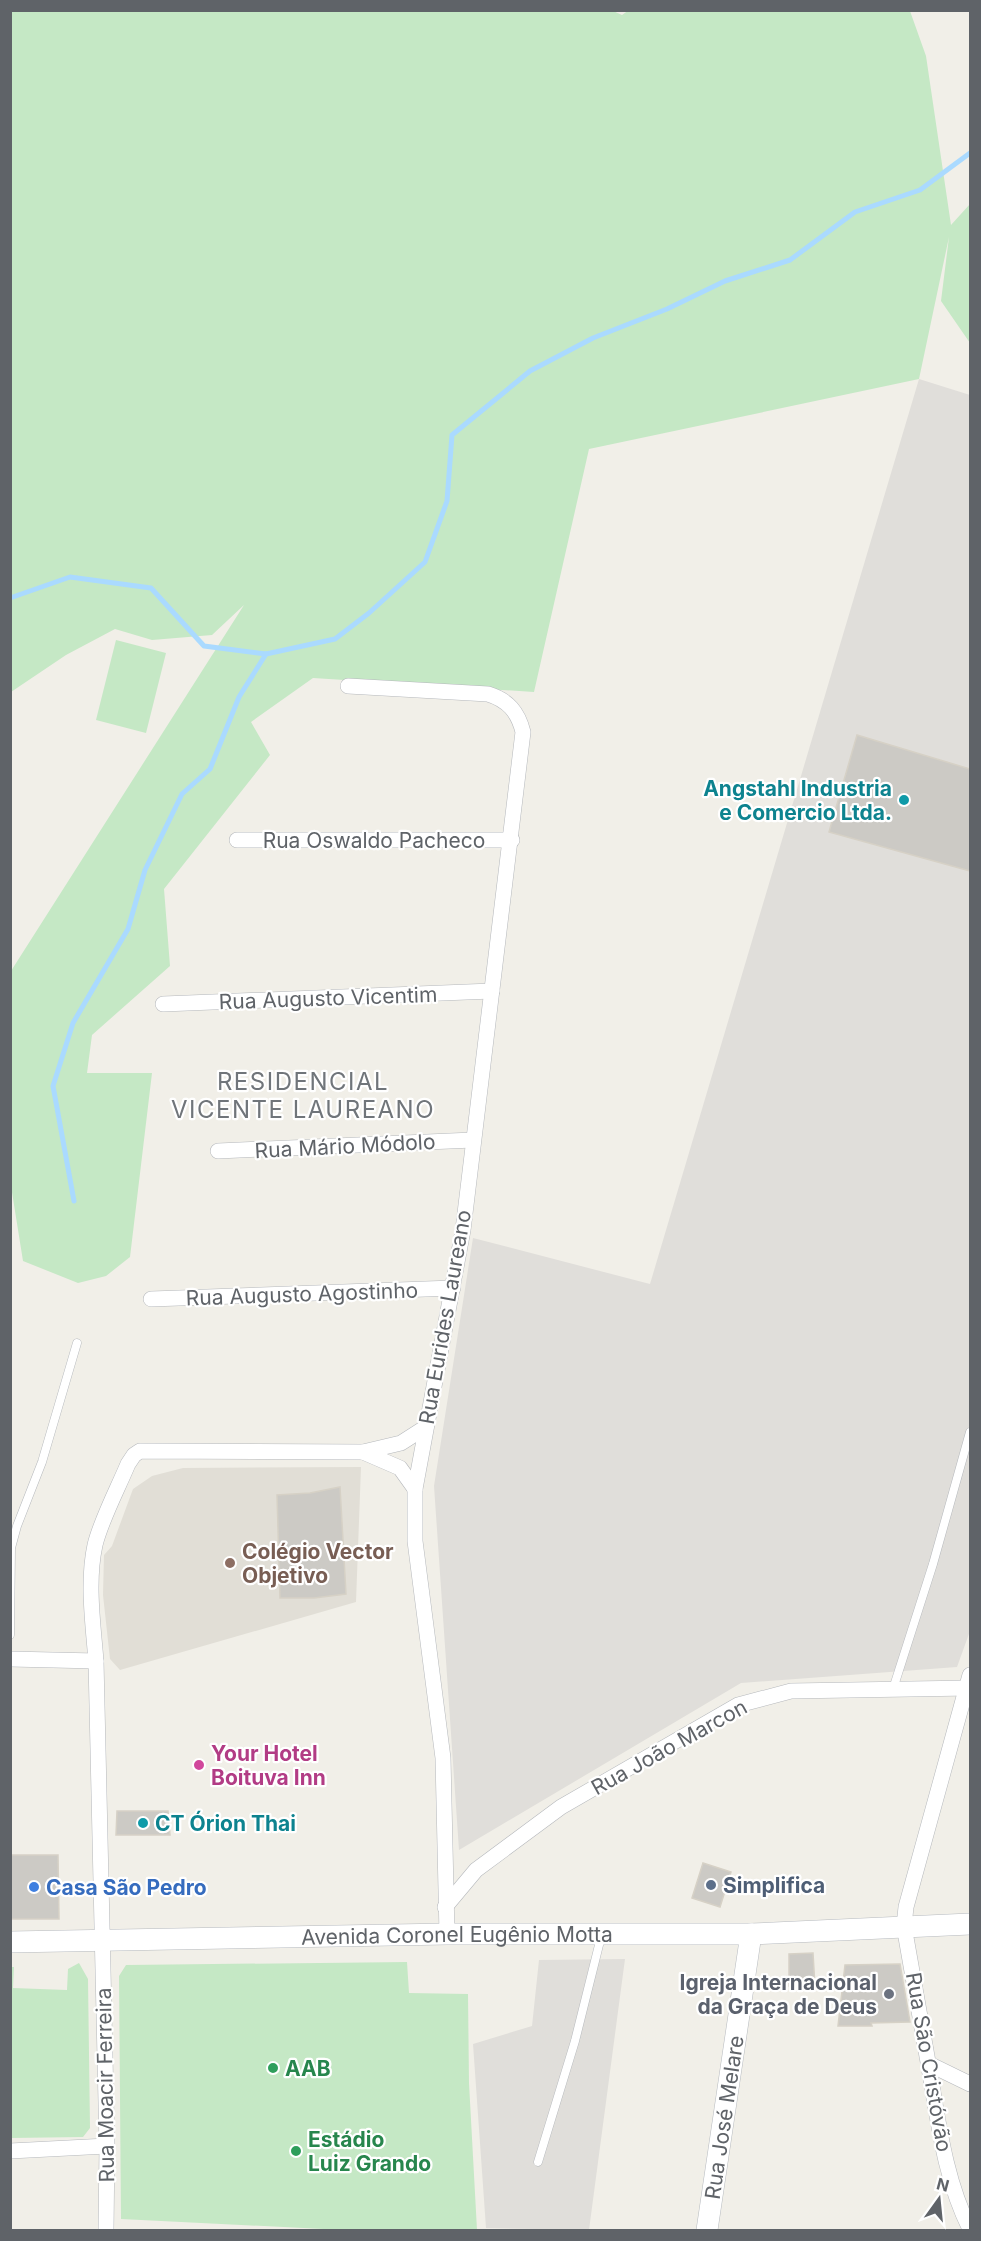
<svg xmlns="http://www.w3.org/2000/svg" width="981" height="2241" font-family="Inter,sans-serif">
<rect width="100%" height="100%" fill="#f1efe8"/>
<g fill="#e0deda">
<polygon points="919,379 970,395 970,1631 957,1667 741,1683 459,1850 434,1486 473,1238 650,1284"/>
<polygon points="625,1959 589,2230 486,2228 473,2044 532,2026 539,1960"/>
</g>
<polygon fill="#e1ded6" points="361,1467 356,1602 120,1670 110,1659 103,1595 104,1555 112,1546 133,1489 152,1476 183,1468"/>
<g fill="#c5e8c5">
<polygon points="611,10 622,15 629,10 910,11 926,56 951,225 970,204 970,343 941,301 949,237 919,379 589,449 534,692 313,678 251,722 270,755 164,889 170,966 92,1035 87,1073 152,1073 130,1257 106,1276 78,1283 23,1261 11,1186 11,971 244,605 212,635 152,640 115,629 66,655 11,692 11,11"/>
<polygon points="116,640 166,653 146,733 96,720"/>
<polygon points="407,1962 409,1993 468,1994 469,2083 477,2230 343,2230 121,2219 119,1976 126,1965"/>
<polygon points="79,1963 88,1979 90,2128 83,2137 11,2138 11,1967 14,1967 13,1988 67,1990 68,1969"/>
</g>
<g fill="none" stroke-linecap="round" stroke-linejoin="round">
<g stroke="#aadaff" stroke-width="5">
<polyline points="10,598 70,577 151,588 204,646 266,654 335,639 369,613 425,562 447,501 452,435 530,371 593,338 667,309 725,281 790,260 855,212 920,190 970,153"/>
<polyline points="74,1201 53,1086 73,1023 128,929 145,870 182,794 210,769 239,697 266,654"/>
</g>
</g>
<g fill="#cccac5" stroke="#d6d1c6" stroke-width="1.5">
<polygon points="857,735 970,769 970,871 829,832"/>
<polygon points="340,1487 346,1594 314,1598 280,1598 277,1495 310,1493"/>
<polygon points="117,1811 168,1811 170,1835 116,1835"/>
<polygon points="10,1855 58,1855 59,1919 10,1919"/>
<polygon points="703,1863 731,1872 720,1907 692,1898"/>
<polygon points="813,1953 815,1987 789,1986 789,1954"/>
<polygon points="900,1964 910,2022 871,2023 872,2026 838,2026 845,1965"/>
</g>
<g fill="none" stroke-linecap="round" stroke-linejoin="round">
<defs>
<g id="service">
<polyline points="10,1635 11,1548 17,1526 42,1462 77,1343"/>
<polyline points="893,1689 933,1564 970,1432"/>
<polyline points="538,2162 575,2041 601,1937"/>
</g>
<g id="minor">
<path d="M348 686 488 694C508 700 518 712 523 732L463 1230 415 1489V1541L443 1758 447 1934"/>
<polyline points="237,840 512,840"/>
<polyline points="163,1004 492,991"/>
<polyline points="218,1151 473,1140"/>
<polyline points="151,1299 453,1288"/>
<polyline points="363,1452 400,1468 415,1489"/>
<polyline points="10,1659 96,1661"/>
<path d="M970 1675 906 1907 904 1926C912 1972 920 2017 928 2062 938 2118 944 2178 970 2229"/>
<polyline points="445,1907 476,1870 561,1807 738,1705 791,1691 970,1688"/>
<polyline points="929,2064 970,2084"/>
<polyline points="10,2151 107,2146"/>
<path d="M106 2230 107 2146 96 1661C93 1623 87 1582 95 1545 101 1520 118 1488 128 1464L134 1455 140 1451 363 1452 401 1443 426 1427"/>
</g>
<g id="secondary">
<path id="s1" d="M10 1942 447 1934H751L970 1924"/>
<path id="s2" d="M707 2230 751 1934"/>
</g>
</defs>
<use href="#service" stroke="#b5b8bc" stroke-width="9"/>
<use href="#minor" stroke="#b5b8bc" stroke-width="16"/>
<use href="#secondary" stroke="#b6babf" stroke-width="22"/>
<use href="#service" stroke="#fff" stroke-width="8"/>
<use href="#minor" stroke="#fff" stroke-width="15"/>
<use href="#secondary" stroke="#fff" stroke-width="21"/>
</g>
<g fill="#0f9aa8" stroke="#fff" stroke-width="2">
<circle cx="904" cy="800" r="6"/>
<circle cx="143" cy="1823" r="6"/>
</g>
<circle fill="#8d6e63" stroke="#fff" stroke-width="2" cx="230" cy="1563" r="6"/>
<circle fill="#d1479c" stroke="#fff" stroke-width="2" cx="199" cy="1765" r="6"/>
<circle fill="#5c6f8a" stroke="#fff" stroke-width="2" cx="711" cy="1885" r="6"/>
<circle fill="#3f7fe0" stroke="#fff" stroke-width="2" cx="34" cy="1887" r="6"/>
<circle fill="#6b7280" stroke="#fff" stroke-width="2" cx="889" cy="1994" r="6"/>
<g fill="#2e9e5b" stroke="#fff" stroke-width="2">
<circle cx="273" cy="2068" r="6"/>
<circle cx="296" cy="2151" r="6"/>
</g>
<g text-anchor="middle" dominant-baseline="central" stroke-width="4.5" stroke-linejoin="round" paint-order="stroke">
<g font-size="21" font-weight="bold" fill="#0d838f" stroke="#fff" text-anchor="end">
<text x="892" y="788">Angstahl Industria<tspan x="892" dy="24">e Comercio Ltda.</tspan></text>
<text x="155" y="1823" text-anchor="start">CT Órion Thai</text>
</g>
<g font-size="21" fill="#5f6368" stroke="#fff">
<text x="374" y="840">Rua Oswaldo Pacheco</text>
<text transform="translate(328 998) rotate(-2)">Rua Augusto Vicentim</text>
<text transform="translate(345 1146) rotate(-3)">Rua Mário Módolo</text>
<text transform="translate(302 1294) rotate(-2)">Rua Augusto Agostinho</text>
<text transform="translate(445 1317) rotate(-80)">Rua Eurides Laureano</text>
<text transform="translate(669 1747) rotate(-29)">Rua João Marcon</text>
<text stroke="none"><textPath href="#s1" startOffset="447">Avenida Coronel Eugênio Motta</textPath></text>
<text transform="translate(929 2062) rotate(80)">Rua São Cristóvão</text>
<text transform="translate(105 2085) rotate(-91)">Rua Moacir Ferreira</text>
<text stroke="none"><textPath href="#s2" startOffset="114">Rua José Melare</textPath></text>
</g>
<g font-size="21" font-weight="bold" fill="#785e54" stroke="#fff" text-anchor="start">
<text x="242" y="1551">Colégio Vector<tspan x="242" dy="24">Objetivo</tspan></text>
</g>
<g font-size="21" font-weight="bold" fill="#b23c85" stroke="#fff" text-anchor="start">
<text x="211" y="1753">Your Hotel<tspan x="211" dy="24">Boituva Inn</tspan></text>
</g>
<g font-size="21" font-weight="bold" fill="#4e5e75" stroke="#fff" text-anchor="start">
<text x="723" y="1885">Simplifica</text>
</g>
<g font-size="21" font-weight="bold" fill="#366cbe" stroke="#fff" text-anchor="start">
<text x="46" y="1887">Casa São Pedro</text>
</g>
<g font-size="21" font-weight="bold" fill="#5b616d" stroke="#fff" text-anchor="end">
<text x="877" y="1982">Igreja Internacional<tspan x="877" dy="24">da Graça de Deus</tspan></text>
</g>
<g font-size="21" font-weight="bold" fill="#27864d" stroke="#fff" text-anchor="start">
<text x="285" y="2068">AAB</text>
<text x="308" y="2139">Estádio<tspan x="308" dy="24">Luiz Grando</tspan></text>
</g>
<g font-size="24" letter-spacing="1.5" fill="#70757a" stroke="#fff">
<text x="303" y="1081">RESIDENCIAL<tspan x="303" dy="28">VICENTE LAUREANO</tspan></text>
</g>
</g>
<rect width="981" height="2241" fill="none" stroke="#5f6368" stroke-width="24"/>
<g transform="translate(939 2199) rotate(15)" stroke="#ffffff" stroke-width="4.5" paint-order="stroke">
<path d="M0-4.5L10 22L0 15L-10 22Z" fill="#5f6368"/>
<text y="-9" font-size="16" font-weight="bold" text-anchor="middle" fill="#5f6368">N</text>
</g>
</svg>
